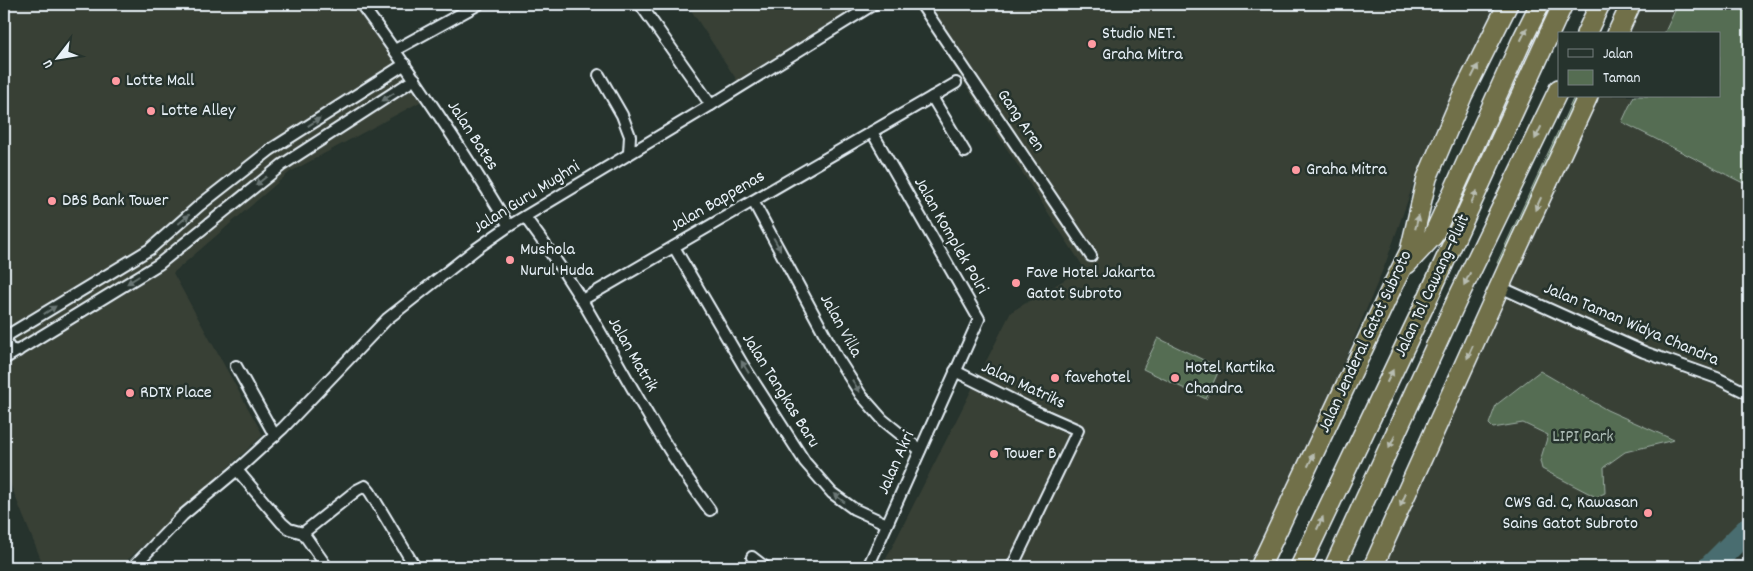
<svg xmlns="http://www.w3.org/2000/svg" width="1753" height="571" font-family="Dekko,sans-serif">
<rect width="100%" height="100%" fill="#26332d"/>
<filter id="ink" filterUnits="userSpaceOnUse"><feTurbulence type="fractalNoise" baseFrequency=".02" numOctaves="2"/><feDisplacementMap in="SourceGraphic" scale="10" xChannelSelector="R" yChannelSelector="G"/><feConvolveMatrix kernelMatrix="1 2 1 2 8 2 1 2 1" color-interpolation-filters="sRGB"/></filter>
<g filter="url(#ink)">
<g fill="#384036">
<polygon points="4,4 367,4 431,96 290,172 173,273 263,435 120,567 44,567 4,469"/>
<polygon points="687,4 873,4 740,85"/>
<polygon points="913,4 1495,4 1417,174 1386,262 1259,567 882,567 1011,312 1084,268"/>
<polygon points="1643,4 1749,4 1749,540 1724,567 1384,567 1500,287 1591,96 1719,96 1719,34 1626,34"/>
</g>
<g fill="#556d52" stroke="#9eafa5">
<polygon points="1678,4 1749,4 1749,186 1622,122 1634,96 1719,96 1719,34 1664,34"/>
<polygon points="1574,97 1586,104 1508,268 1497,263"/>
<polygon points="1158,338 1220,368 1206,399 1143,369"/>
<polygon points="1540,371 1607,410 1674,440 1625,452 1604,467 1605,493 1596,497 1542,469 1540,461 1548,435 1523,423 1493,428 1489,424 1496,405"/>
</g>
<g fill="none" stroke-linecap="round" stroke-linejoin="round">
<polyline stroke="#496d6f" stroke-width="24" points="1710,567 1749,528"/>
<defs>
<g id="street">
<path d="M361 4C414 76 463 150 509 226"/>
<polyline points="640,4 711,105"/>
<polyline points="921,4 1091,256"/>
<polyline points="395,50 479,4"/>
<polyline points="599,75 622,115 630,136 629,153"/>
<polyline points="932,97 965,152"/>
<polyline points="753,201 838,359 861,395 883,420 920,450"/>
<path d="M525 217C545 244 565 273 583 302 624 372 661 444 710 510"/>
<polyline points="674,247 743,365 805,462 832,493 854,509 887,524"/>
<polyline points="1500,287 1644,352 1717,378 1749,394"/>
<polyline points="582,300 956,83"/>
<polyline points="4,335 8,335 150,249 200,205 270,150 405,64"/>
<polyline points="8,335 6,342 10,349 18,351"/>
<polyline points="4,359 159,264 282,165 415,79"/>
<polyline points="236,366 275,436"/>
<polyline points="955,371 1037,412 1078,430 1012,567"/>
<polyline points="237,470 282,523 289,529 303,533 327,567"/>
<polyline points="303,533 357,490 365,486 370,492 415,567"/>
<polyline points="752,557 765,567"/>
<polyline points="133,567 183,515 237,470 283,428 387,319 476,249 509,226 711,105 874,4"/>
<polyline points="868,567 979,319 872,132"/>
</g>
<g id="highway">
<polyline points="1586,34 1600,4"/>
<polyline points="1617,34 1631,4"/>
<polyline points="1407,264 1433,236 1522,40 1540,4"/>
<polyline points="1260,567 1394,283 1410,251 1427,178 1463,94 1508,4"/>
<polyline points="1300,567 1425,304 1563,4"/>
<polyline points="1334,567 1456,302 1559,89"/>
<polyline points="1373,567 1508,268 1588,96"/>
</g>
</defs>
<use href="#street" stroke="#e8f1f8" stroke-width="14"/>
<use href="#highway" stroke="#e8f1f8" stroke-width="22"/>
<use href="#street" stroke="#26332d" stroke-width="10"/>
<use href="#highway" stroke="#71704a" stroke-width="19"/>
</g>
<defs><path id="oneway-solid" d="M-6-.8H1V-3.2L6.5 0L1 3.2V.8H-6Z" transform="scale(1.25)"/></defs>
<g fill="#b8bdb2">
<use href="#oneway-solid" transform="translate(1524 34) rotate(-64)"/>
<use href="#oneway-solid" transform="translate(1475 71) rotate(-63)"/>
<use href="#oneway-solid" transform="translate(1538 133) rotate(116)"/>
<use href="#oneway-solid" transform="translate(1474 197) rotate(-65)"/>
<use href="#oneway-solid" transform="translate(1538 204) rotate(115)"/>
<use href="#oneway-solid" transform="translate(1417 222) rotate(-76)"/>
<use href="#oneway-solid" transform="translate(1467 279) rotate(116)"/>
<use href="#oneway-solid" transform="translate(1470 352) rotate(114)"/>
<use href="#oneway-solid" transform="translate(1390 376) rotate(-64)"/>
<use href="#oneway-solid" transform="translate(1392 442) rotate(115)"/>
<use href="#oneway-solid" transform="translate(1311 460) rotate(-64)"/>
<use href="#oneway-solid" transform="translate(1403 500) rotate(114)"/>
<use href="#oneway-solid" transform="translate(1320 523) rotate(-65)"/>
</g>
<g fill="#6a7674">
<use href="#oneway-solid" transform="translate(388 97) rotate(146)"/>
<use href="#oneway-solid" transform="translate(314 122) rotate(-33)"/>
<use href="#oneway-solid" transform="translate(261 181) rotate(141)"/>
<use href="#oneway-solid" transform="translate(184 219) rotate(-41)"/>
<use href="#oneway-solid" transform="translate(777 244) rotate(61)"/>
<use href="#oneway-solid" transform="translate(133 280) rotate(148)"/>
<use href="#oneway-solid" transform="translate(50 310) rotate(-33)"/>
<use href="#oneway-solid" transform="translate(745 367) rotate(-122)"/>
<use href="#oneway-solid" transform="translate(856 386) rotate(58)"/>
<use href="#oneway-solid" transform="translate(839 498) rotate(-142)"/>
</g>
</g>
<g fill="#ff9aa2" stroke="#26332d" stroke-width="2">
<circle cx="1092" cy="44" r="5"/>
<circle cx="116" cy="81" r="5"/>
<circle cx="151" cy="111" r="5"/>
<circle cx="1296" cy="170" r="5"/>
<circle cx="52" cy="201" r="5"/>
<circle cx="510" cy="260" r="5"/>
<circle cx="1016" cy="283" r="5"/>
<circle cx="1055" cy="378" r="5"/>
<circle cx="1175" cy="378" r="5"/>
<circle cx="130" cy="393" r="5"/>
<circle cx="994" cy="454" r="5"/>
<circle cx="1648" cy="513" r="5"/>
</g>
<g text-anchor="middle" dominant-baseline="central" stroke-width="5" stroke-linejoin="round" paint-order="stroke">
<g font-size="18" fill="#e8f1f8" stroke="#26332d" text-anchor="start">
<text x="1102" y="34">Studio NET.<tspan x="1102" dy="21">Graha Mitra</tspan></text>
<text x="126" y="81">Lotte Mall</text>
<text x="161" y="111">Lotte Alley</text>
<text x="1306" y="170">Graha Mitra</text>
<text x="62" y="201">DBS Bank Tower</text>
<text x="520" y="250">Mushola<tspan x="520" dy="21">Nurul Huda</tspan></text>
<text x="1026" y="273">Fave Hotel Jakarta<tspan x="1026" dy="21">Gatot Subroto</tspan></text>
<text x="1185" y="368">Hotel Kartika<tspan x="1185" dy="21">Chandra</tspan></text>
<text x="1065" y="378">favehotel</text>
<text x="140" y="393">RDTX Place</text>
<text x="1004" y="454">Tower B</text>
<text x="1638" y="503" text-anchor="end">CWS Gd. C, Kawasan<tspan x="1638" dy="21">Sains Gatot Subroto</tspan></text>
</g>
<g font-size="18" fill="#e8f1f8" stroke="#26332d">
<text transform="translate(1020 121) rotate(56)">Gang Aren</text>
<text transform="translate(472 136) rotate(57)">Jalan Bates</text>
<text transform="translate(527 198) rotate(-32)">Jalan Guru Mughni</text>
<text transform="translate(718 202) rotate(-30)">Jalan Bappenas</text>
<text transform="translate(950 236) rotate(60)">Jalan Komplek Polri</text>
<text transform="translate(1433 286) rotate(-65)">Jalan Tol Cawang–Pluit</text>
<text transform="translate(1631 325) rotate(23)">Jalan Taman Widya Chandra</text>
<text transform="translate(840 326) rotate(61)">Jalan Villa</text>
<text transform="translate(1366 342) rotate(-65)">Jalan Jenderal Gatot Subroto</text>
<text transform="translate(632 355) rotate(60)">Jalan Matrik</text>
<text transform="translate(1023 386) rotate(25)">Jalan Matriks</text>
<text transform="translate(780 391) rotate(58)">Jalan Tangkas Baru</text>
<text transform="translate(897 463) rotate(-66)">Jalan Akri</text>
</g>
<g font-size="18" fill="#adbcb6" stroke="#26332d">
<text x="1583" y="437">LIPI Park</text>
</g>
</g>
<rect width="1753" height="571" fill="none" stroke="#26332d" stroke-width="20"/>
<rect x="10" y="10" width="1733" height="551" fill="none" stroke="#e8f1f8" stroke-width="2" filter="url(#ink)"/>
<rect x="1558" y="32" width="162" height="65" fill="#26332d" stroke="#747f7e"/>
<rect x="1568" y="49" width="25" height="8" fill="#26332d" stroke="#747f7e"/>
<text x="1603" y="58" font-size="15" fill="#e8f1f8">Jalan</text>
<rect x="1568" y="70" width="25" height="15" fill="#556d52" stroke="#747f7e"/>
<text x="1603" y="82" font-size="15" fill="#e8f1f8">Taman</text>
<g transform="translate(58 58) rotate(239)" stroke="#26332d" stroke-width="4" paint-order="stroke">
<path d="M0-4L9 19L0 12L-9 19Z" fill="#e8f1f8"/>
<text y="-8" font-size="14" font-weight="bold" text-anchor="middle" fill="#e8f1f8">U</text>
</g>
</svg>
